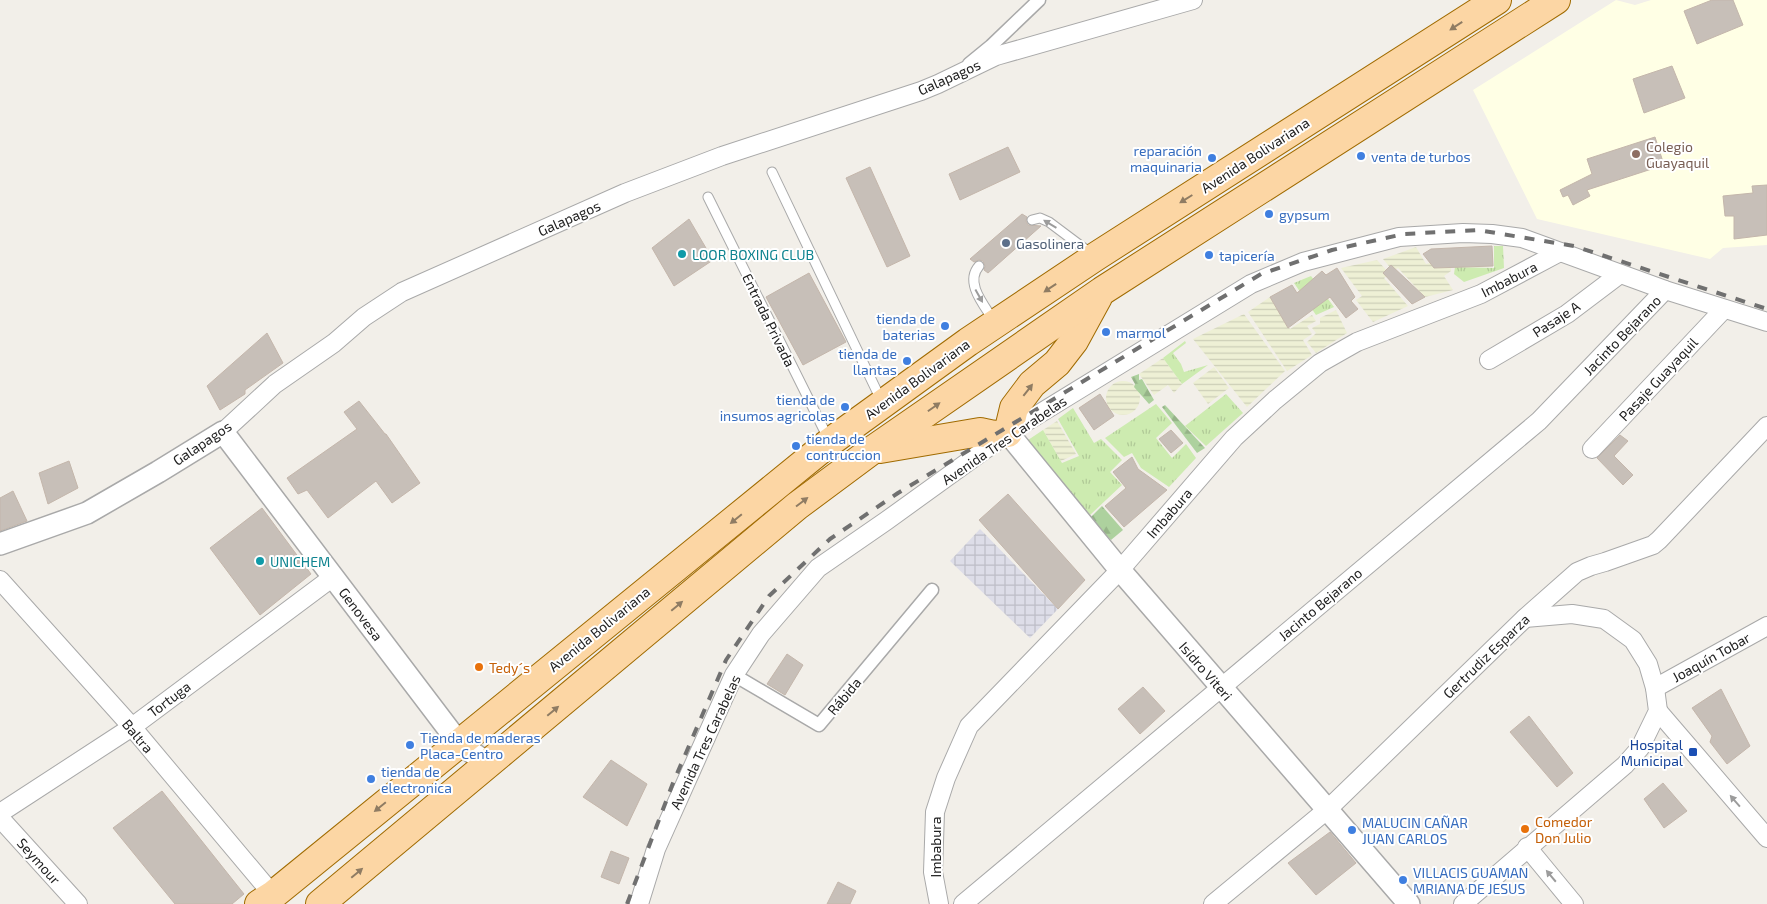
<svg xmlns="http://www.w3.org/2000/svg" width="1767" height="904" font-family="'Exo 2',sans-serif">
<defs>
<pattern id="farmland-rules" width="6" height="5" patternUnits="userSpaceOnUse" patternTransform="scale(1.25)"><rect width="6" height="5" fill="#eef0d5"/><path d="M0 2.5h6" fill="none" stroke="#ccceb7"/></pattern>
<pattern id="grass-tufts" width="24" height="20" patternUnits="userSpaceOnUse" patternTransform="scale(1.25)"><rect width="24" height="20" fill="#cdebb0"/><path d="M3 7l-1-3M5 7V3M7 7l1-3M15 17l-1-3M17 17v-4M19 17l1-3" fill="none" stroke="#b0c997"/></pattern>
<pattern id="forest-firs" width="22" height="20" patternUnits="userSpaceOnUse" patternTransform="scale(1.25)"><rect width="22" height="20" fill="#add19e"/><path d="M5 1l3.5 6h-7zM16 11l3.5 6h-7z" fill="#95b388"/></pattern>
<pattern id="plaza-grid" width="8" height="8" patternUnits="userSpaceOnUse" patternTransform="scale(1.25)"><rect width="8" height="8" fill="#dddde8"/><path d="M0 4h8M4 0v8" fill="none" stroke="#bdbdc7"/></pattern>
</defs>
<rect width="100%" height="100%" fill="#f2efe9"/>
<polygon fill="#ffffe5" points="1616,0 1635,5 1651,0 1767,0 1767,245 1723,248 1710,259 1537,219 1473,90"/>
<g fill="url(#farmland-rules)">
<polygon points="1416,247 1426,264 1438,261 1437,252 1450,248 1451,271 1444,276 1453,290 1425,297 1398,268 1393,271 1383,259"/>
<polygon points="1377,260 1390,274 1384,278 1408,306 1373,322 1356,300 1362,296 1341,268"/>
<polygon points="1270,297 1290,329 1312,315 1316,321 1307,326 1312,334 1303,340 1312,355 1287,371 1248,312"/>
<polygon points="1336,310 1347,333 1316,353 1307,342 1316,333 1312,328 1320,324 1320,318"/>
<polygon points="1244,314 1285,371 1247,407 1193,339"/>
<polygon points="1163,358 1182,384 1174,393 1168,385 1154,395 1139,374"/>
<polygon points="1214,367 1229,388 1208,404 1193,383"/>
<circle cx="1123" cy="398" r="17"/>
<polygon points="1057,421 1076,454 1061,461 1043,430"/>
</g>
<g fill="url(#grass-tufts)">
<polygon points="1494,246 1503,246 1504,268 1464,282 1454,274 1455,267 1494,268"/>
<polygon points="1311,276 1334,307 1316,315 1294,283"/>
<polygon points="1185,341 1186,343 1173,353 1181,364 1184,372 1208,365 1182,384 1163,358"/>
<polygon points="1226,394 1243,413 1206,446 1185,426"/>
<polygon points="1156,404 1172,423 1156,438 1172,458 1186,444 1196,458 1169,487 1141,468 1132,453 1124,457 1105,438"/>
<polygon points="1073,408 1094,443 1101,439 1122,460 1110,472 1122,485 1090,515 1028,440 1043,430 1062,463 1079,456 1058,419"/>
</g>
<g fill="url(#forest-firs)">
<polygon points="1139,374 1139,380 1142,379 1154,400 1149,404 1134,387 1135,384 1131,377"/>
<polygon points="1165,405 1205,448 1197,453 1162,407"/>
<polygon points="1102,506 1123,530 1111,540 1090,518"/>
</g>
<polygon fill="url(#plaza-grid)" points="980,529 1058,609 1030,638 950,561"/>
<g fill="#c7bfb8" stroke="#c4b6ab">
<polygon points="1712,0 1733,0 1743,25 1697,44 1684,11"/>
<polygon points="1672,66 1685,98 1644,113 1633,79"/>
<polygon points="1655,137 1664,165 1587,190 1590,196 1573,205 1568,195 1563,197 1560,190 1592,174 1587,159"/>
<polygon points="1008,147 1020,172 960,200 949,174"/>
<polygon points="870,167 910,256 887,267 846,178"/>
<polygon points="1767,185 1767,235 1734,239 1734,216 1725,216 1723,196 1753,193 1752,186"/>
<polygon points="1022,214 1027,217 1026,221 1028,225 1041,226 988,273 984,270 985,266 983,261 979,260 974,262 970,259"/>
<polygon points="689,219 713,260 674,286 652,248"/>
<polygon points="1492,246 1493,266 1434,268 1423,254 1431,249"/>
<polygon points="1391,265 1425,297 1412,304 1383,273"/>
<polygon points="1337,268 1355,297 1351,301 1358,309 1346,318 1330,297 1288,328 1270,297 1292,285 1297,293 1322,271 1326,275"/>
<polygon points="809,273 846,342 803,365 766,297"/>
<polygon points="267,333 283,363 245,390 245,394 220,410 207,386"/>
<polygon points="1100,394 1114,416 1094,430 1079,408"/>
<polygon points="359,401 385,434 386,434 420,483 392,503 376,481 328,518 307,490 298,494 287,478 357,429 344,412"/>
<polygon points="1171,430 1183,443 1171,453 1159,439"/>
<polygon points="1620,435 1628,441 1614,456 1633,475 1623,485 1597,458"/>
<polygon points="1132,457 1138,469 1167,490 1124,527 1105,506 1126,488 1113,472"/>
<polygon points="69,461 78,488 48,504 39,473"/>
<polygon points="13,491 27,521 0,531 0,498"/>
<polygon points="1008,494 1085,580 1058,609 979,520"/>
<polygon points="262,508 311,574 260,615 210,548"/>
<polygon points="787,654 803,665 785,695 767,684"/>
<polygon points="1143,687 1165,711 1140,734 1118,709"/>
<polygon points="1721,689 1750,746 1727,764 1710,742 1712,736 1692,708"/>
<polygon points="1529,716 1573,773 1557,787 1510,732"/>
<polygon points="611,760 647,784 627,826 583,797"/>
<polygon points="1663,783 1687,811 1664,828 1644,799"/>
<polygon points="162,791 244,894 232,904 175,904 113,828"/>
<polygon points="1330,832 1356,863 1316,895 1288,863"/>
<polygon points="611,851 629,858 619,884 601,877"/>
<polygon points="838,882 856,891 850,904 827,904"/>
</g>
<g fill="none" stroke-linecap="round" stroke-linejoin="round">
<defs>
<g id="service">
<polyline points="772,172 882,402"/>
<polyline points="708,197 828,438"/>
<polyline points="1032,220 1040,218 1049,222 1093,255"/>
<path d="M979 266C964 283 985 306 994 321"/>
</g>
<g id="pedestrian">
<polyline points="969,64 991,46 1039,0"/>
<polyline points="734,675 819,725 932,590"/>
</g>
<g id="minor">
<polyline points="1489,360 1567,314 1620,274"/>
<polyline points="223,432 275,384 334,343 364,317 402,292 625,193 722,156 921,91 938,84 996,56 1193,0"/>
<polyline points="1592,449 1724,309"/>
<polyline points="0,580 132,727 273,895"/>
<polyline points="1655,688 1767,626"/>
<polyline points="1658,711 1767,838"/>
<polyline points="0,813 132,727 333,577"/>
<polyline points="0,818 78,904"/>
<polyline points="1527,847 1574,904"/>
<polyline points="639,904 656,849 734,675 761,634 818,568 886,521 1008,433 1251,284 1303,262 1399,237 1463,233 1492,234 1522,238 1665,290 1767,322"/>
<polyline points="939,904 933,872 935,812 946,778 969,726 1120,570 1234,438 1275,400 1320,363 1357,342 1481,294 1560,252"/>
<polyline points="963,904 1539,421 1665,290"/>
<polyline points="1213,904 1328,809 1525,618 1577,572 1591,566 1605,562 1653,545 1659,540 1767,426"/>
<polyline points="1463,904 1625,765 1640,748 1658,711 1655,688 1648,664 1633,640 1604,619 1572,614 1525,618"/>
</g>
<g id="tertiary">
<polyline points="1008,433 1120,570 1409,904"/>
<polyline points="0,544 87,513 158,472 223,432 459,743 488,764"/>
</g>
<g id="primary">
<polyline points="880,449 980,432 994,435 1008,433 1014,408 1032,384 1057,363 1074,341 1098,297"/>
<polyline points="259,904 273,895 830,442 968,342 1095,257 1497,0"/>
<polyline points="320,904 797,506 871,451 1102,291 1556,0"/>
</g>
</defs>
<use href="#service" stroke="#a9a9a9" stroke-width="11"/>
<use href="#pedestrian" stroke="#a9a9a9" stroke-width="15"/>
<use href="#minor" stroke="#a9a9a9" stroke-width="20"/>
<use href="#tertiary" stroke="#a9a9a9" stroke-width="24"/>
<use href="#primary" stroke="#a06b00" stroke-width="30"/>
<use href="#service" stroke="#fff" stroke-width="9"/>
<use href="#pedestrian" stroke="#fff" stroke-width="12"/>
<use href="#minor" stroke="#fff" stroke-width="18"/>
<use href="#tertiary" stroke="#fff" stroke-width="21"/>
<use href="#primary" stroke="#fcd6a4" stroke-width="28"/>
<polyline stroke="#707070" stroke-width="4" stroke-dasharray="10 10" stroke-linecap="butt" points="627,904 673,783 726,660 769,596 830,539 898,493 1261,274 1332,250 1404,234 1478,230 1574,246 1767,309"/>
</g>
<defs><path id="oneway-solid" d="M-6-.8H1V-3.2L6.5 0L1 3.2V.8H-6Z" transform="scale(1.25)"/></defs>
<g fill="#8f7c63">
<use href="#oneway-solid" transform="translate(1456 26) rotate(147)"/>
<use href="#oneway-solid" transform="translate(1186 199) rotate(148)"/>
<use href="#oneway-solid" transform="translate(1050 288) rotate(146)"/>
<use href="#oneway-solid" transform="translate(1028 390) rotate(-52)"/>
<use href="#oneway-solid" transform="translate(934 407) rotate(-35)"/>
<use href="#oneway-solid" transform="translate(802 502) rotate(-37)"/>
<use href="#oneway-solid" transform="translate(736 519) rotate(141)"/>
<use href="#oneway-solid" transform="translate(677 606) rotate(-40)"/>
<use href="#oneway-solid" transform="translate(553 711) rotate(-40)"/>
<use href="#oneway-solid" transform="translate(380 807) rotate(141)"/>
<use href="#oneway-solid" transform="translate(357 873) rotate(-40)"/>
</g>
<g fill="#9c9c9c">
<use href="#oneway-solid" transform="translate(1050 224) rotate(-149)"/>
<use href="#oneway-solid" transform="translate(979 296) rotate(61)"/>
<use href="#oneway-solid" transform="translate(1735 801) rotate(-131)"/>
<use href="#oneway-solid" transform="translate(1551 876) rotate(-130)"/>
</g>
<circle fill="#8d6e63" stroke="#fff" stroke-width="2" cx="1636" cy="154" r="5"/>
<g fill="#3f7fe0" stroke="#fff" stroke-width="2">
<circle cx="1361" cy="156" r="5"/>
<circle cx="1212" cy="158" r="5"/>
<circle cx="1269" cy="214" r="5"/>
<circle cx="1209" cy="255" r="5"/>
<circle cx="945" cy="326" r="5"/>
<circle cx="1106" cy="332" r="5"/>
<circle cx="907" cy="361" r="5"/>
<circle cx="845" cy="407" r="5"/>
<circle cx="796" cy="446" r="5"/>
<circle cx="410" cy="745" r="5"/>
<circle cx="371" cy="779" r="5"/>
<circle cx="1352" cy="830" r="5"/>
<circle cx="1403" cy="880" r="5"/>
</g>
<circle fill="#5c6f8a" stroke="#fff" stroke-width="2" cx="1006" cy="243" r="5"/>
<g fill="#0f9aa8" stroke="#fff" stroke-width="2">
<circle cx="682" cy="254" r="5"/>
<circle cx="260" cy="561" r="5"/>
</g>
<g fill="#e8710a" stroke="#fff" stroke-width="2">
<circle cx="479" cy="667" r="5"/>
<circle cx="1525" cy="829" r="5"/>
</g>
<rect fill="#1a4fb4" stroke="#fff" stroke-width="2" x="1688" y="747" width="10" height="10" rx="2.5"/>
<g text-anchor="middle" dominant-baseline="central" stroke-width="4" stroke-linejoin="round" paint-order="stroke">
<g font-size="14" fill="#222" stroke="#fff">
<text transform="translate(949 77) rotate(-24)">Galapagos</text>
<text transform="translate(1255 155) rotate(-33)">Avenida Bolivariana</text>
<text transform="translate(569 218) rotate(-24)">Galapagos</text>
<text transform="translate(1509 279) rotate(-27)">Imbabura</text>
<text transform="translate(1556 319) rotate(-33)">Pasaje A</text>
<text transform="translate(769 320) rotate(64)">Entrada Privada</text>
<text transform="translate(1622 335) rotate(-46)">Jacinto Bejarano</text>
<text transform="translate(917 379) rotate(-36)">Avenida Bolivariana</text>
<text transform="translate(1658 379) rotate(-47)">Pasaje Guayaquil</text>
<text transform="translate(1004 440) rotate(-34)">Avenida Tres Carabelas</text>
<text transform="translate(202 443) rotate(-34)">Galapagos</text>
<text transform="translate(1169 513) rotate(-49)">Imbabura</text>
<text transform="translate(1320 604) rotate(-40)">Jacinto Bejarano</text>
<text transform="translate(361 614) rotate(53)">Genovesa</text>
<text transform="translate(599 629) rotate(-39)">Avenida Bolivariana</text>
<text transform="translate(1486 656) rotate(-44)">Gertrudiz Esparza</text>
<text transform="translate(1711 657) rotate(-29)">Joaquín Tobar</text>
<text transform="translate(1206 671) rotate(49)">Isidro Viteri</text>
<text transform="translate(844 696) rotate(-50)">Rábida</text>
<text transform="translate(169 699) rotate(-37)">Tortuga</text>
<text transform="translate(138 736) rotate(50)">Baltra</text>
<text transform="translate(705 742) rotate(-65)">Avenida Tres Carabelas</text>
<text transform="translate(935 847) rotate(-90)">Imbabura</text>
<text transform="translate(39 861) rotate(48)">Seymour</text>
</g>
<g font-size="14" fill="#785e54" stroke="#fff" text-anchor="start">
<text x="1646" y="146">Colegio<tspan x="1646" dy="16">Guayaquil</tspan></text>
</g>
<g font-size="14" fill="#366cbe" stroke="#fff" text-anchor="start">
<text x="1202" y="150" text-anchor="end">reparación<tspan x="1202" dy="16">maquinaria</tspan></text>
<text x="1371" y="156">venta de turbos</text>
<text x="1279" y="214">gypsum</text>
<text x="1219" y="255">tapicería</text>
<text x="935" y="318" text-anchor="end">tienda de<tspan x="935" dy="16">baterias</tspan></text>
<text x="1116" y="332">marmol</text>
<text x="897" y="353" text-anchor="end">tienda de<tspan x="897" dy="16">llantas</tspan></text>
<text x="835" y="399" text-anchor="end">tienda de<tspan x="835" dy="16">insumos agricolas</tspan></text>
<text x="806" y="438">tienda de<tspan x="806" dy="16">contruccion</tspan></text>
<text x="420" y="737">Tienda de maderas<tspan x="420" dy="16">Placa-Centro</tspan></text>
<text x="381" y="771">tienda de<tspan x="381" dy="16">electronica</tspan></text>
<text x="1362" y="822">MALUCIN CAÑAR<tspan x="1362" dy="16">JUAN CARLOS</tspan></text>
<text x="1413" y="872">VILLACIS GUAMAN<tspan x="1413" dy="16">MRIANA DE JESUS</tspan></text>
</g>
<g font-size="14" fill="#4e5e75" stroke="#fff" text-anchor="start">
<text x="1016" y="243">Gasolinera</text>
</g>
<g font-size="14" fill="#0d838f" stroke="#fff" text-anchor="start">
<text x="692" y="254">LOOR BOXING CLUB</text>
<text x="270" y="561">UNICHEM</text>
</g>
<g font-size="14" fill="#c56008" stroke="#fff" text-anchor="start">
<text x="489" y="667">Tedy´s</text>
<text x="1535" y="821">Comedor<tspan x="1535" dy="16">Don Julio</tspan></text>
</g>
<g font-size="14" fill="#164399" stroke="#fff" text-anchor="end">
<text x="1683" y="744">Hospital<tspan x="1683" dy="16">Municipal</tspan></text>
</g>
</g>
</svg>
